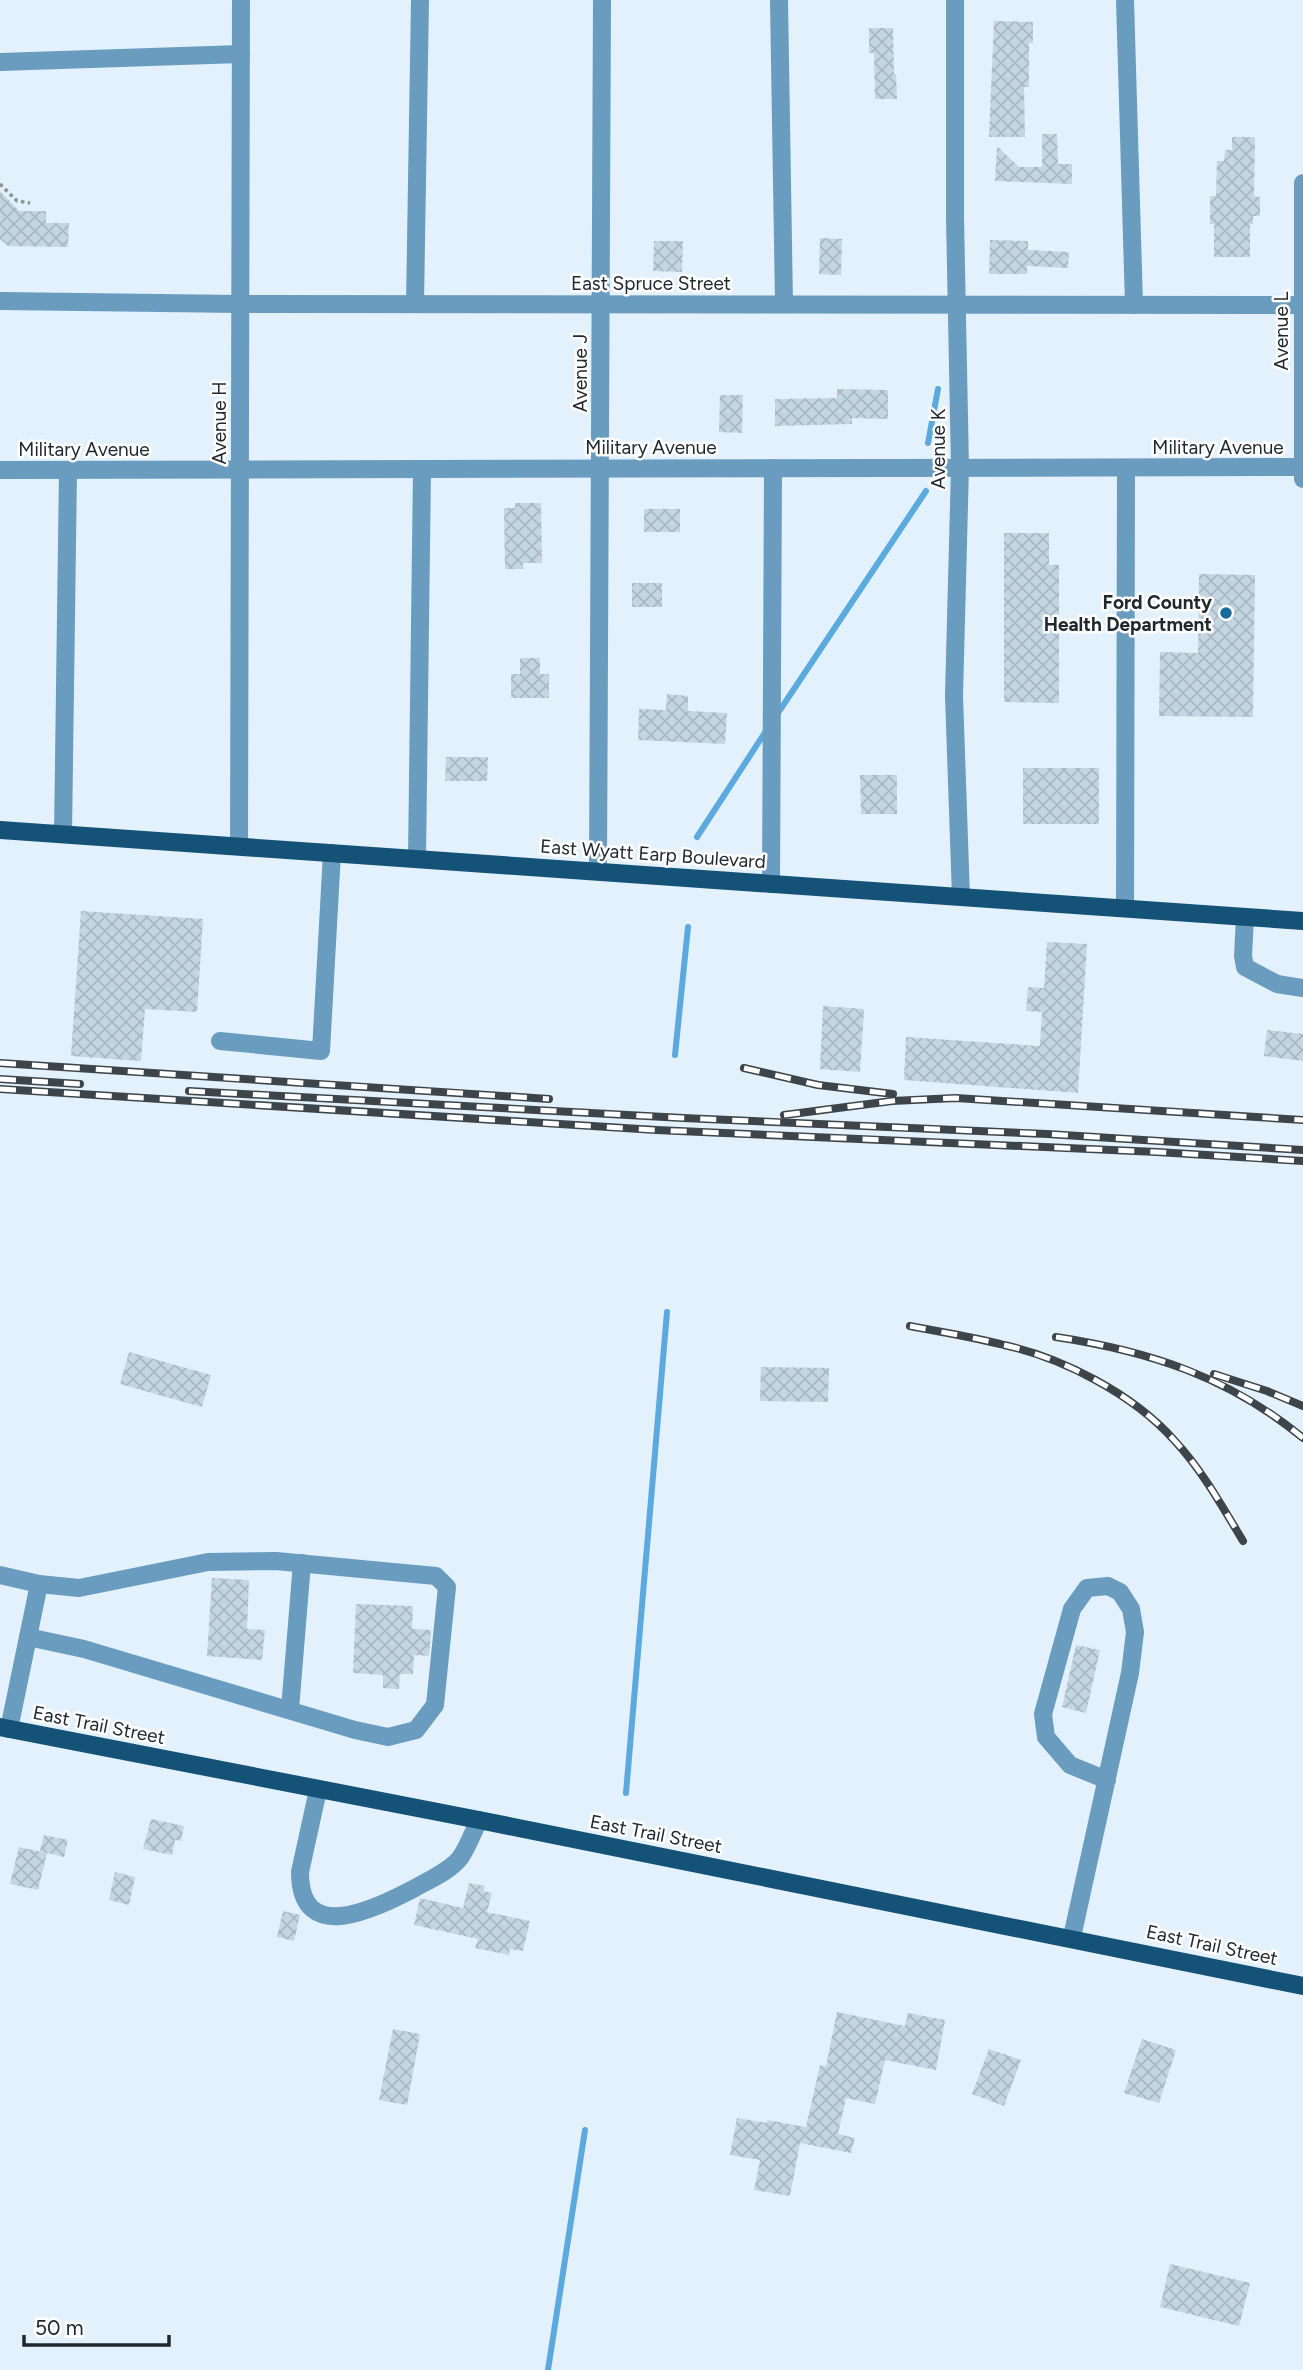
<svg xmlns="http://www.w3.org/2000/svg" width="1303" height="2370" font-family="Figtree,sans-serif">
<defs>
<pattern id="building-cross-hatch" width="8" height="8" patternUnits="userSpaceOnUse" patternTransform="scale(1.75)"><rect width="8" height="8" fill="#c5d6e3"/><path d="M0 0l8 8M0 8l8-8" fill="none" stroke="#a9b8c3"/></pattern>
</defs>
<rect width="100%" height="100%" fill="#e3f1fc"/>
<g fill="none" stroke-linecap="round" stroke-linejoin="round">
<g stroke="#5ca9df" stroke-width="6">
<polyline points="928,443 938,389"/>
<polyline points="776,716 926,491"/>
<polyline points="697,837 766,731"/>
<polyline points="675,1055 688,927"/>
<polyline points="626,1793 667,1312"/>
<polyline points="548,2370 585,2130"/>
</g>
</g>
<g fill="url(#building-cross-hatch)">
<polygon points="994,21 1033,22 1033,43 1029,43 1029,87 1024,87 1025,137 989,137"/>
<polygon points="869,28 893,28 894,74 896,74 897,99 875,99 874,53 869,53"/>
<polygon points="1042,134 1057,134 1058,164 1072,164 1072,184 995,181 997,146 1019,167 1042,167"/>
<polygon points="1232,137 1255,137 1254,196 1260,197 1260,216 1253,216 1253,224 1250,224 1250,257 1214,257 1214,224 1210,224 1210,196 1216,196 1217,161 1224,161 1225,150 1232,150"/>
<polygon points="0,191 19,211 46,211 46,223 69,223 68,247 8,246 0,239"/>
<polygon points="820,238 842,239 841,275 819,274"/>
<polygon points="990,240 1028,241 1028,250 1069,252 1068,268 1027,266 1027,274 989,274"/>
<polygon points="654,241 683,241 682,272 653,271"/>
<polygon points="837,389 888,390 888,419 852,418 852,424 775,426 775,399 837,398"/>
<polygon points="720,395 743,395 742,433 719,432"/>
<polygon points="515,503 541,503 542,563 523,563 523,569 505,569 504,508 515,508"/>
<rect x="644" y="509" width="36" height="23"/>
<polygon points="1004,533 1049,533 1049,565 1059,565 1059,703 1004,702"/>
<polygon points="1199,574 1255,575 1253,717 1159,716 1160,652 1198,653"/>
<rect x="632" y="583" width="30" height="24"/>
<polygon points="520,658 540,658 540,674 549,674 549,698 511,698 511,674 520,674"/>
<polygon points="667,694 688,696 688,711 727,713 725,744 638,740 639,709 666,710"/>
<polygon points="446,757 488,757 487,781 445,781"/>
<rect x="1023" y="768" width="76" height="56"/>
<polygon points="860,775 897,775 897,814 861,814"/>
<polygon points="81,911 203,919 197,1012 145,1009 141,1061 71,1056"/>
<polygon points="1047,942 1087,944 1078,1093 904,1080 906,1037 1040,1046 1042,1012 1026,1011 1028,987 1044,988"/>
<polygon points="823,1006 864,1009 860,1072 820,1069"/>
<polygon points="1267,1030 1303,1034 1303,1061 1264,1056"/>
<polygon points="129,1352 211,1375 202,1407 120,1384"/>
<polygon points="761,1367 829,1368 828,1402 760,1401"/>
<polygon points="212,1578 249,1580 247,1629 265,1630 262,1660 207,1656"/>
<polygon points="356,1604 413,1606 412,1629 431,1630 429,1656 414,1655 413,1674 400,1674 399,1689 383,1688 383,1675 353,1673"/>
<polygon points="1076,1645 1100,1650 1086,1713 1062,1707"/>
<polygon points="151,1819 184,1826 181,1841 175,1840 172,1855 143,1849"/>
<polygon points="44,1835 68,1840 64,1857 40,1851"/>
<polygon points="19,1847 47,1853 38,1890 10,1884"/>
<polygon points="115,1872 135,1877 129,1905 109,1900"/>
<polygon points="469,1883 485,1886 484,1891 492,1893 487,1912 530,1921 523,1951 510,1949 509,1955 475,1948 478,1939 414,1925 420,1898 463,1908"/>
<polygon points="283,1911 300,1915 294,1941 277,1937"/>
<polygon points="837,2012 905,2026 908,2013 945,2020 936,2070 885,2060 875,2104 846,2098 838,2134 855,2138 851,2153 800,2143 790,2196 754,2190 760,2160 730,2155 737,2118 767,2123 767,2120 806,2127 820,2065 826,2066"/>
<polygon points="393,2029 420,2034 407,2105 379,2100"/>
<polygon points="1142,2039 1176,2050 1159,2103 1124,2093"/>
<polygon points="989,2049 1021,2060 1004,2106 972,2094"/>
<polygon points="1170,2264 1250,2283 1239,2326 1160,2307"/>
</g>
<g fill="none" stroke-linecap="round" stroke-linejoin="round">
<polyline stroke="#88939b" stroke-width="3.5" stroke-dasharray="3.5 3.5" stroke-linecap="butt" points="0,184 17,201 30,203"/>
<g stroke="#6a9cc0" stroke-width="18">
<polyline points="779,0 784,304"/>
<polyline points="955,0 955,217 960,467 954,696 961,897"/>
<polyline points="1125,0 1134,305"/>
<polyline points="0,62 241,54"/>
<polyline points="1303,183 1303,479"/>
<polyline points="0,301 240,304 1302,305"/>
<polyline points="415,304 420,0"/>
<polyline points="0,470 1303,467"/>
<polyline points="63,834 68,471"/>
<polyline points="239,846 241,0"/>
<polyline points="417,859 422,469"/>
<polyline points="598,871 602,0"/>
<polyline points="771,884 773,468"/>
<polyline points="1125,908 1126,468"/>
<polyline points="1245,917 1243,956 1245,967 1277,984 1303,988"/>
<polyline points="220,1041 321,1051 332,853"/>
<polyline points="0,1575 39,1584 79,1588 208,1562 276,1561 436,1576 447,1587 435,1705 416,1730 388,1737 355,1730 84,1649 28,1637"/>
<polyline points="290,1709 302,1563"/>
<polyline points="9,1729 39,1584"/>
<path d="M318 1790 300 1872C300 1948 378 1907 415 1888 429 1880 450 1871 460 1858 468 1847 473 1832 479 1820"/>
<polyline points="1072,1937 1130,1673 1135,1632 1131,1609 1120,1592 1108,1586 1087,1588 1072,1609 1043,1714 1046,1737 1070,1765 1107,1780"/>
</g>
<g stroke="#155278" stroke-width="18">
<polyline points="0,830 1303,921"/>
<polyline points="0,1727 479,1820 1303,1986"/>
</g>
<defs>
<g id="rail">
<polyline points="0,1063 549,1099"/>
<polyline points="744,1068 818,1085 893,1094"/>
<polyline points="0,1079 80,1084"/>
<polyline points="0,1089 656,1130 1157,1152 1303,1161"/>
<polyline points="189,1091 683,1118 1047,1134 1303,1150"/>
<polyline points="784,1115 892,1101 956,1098 1303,1120"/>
<path d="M910 1326C941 1332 973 1337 1004 1345 1063 1358 1133 1394 1174 1440 1202 1470 1222 1506 1243 1541"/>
<path d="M1056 1337C1149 1351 1229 1377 1303 1438"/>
<polyline points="1214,1374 1267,1391 1303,1406"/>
</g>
</defs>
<use href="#rail" stroke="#3d454a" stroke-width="8"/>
<use href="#rail" stroke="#fff" stroke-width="5" stroke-dasharray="16" stroke-linecap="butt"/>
</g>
<circle fill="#196b9c" stroke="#fff" stroke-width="2.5" cx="1226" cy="613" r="7"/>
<g text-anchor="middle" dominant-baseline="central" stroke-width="5" stroke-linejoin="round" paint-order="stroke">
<g font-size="19" fill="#21282d" stroke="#fff">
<text x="651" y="283">East Spruce Street</text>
<text transform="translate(1281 331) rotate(-90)">Avenue L</text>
<text transform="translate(580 373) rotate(-90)">Avenue J</text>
<text transform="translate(219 423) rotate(-90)">Avenue H</text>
<text x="651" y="447">Military Avenue</text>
<text x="1218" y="447">Military Avenue</text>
<text x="84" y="449">Military Avenue</text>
<text transform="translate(938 449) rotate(-90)">Avenue K</text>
<text transform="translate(653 854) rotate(4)">East Wyatt Earp Boulevard</text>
<text transform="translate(99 1725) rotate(11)">East Trail Street</text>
<text transform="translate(656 1834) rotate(11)">East Trail Street</text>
<text transform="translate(1212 1945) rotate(12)">East Trail Street</text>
</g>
<g font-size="19" font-weight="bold" fill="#21282d" stroke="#fff" text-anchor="end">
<text x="1212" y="602">Ford County<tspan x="1212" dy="22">Health Department</tspan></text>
</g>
</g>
<path d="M24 2335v10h145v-10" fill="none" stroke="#21282d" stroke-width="3.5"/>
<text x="35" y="2335" font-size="21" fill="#21282d" stroke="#ffffff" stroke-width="5" paint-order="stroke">50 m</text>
</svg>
